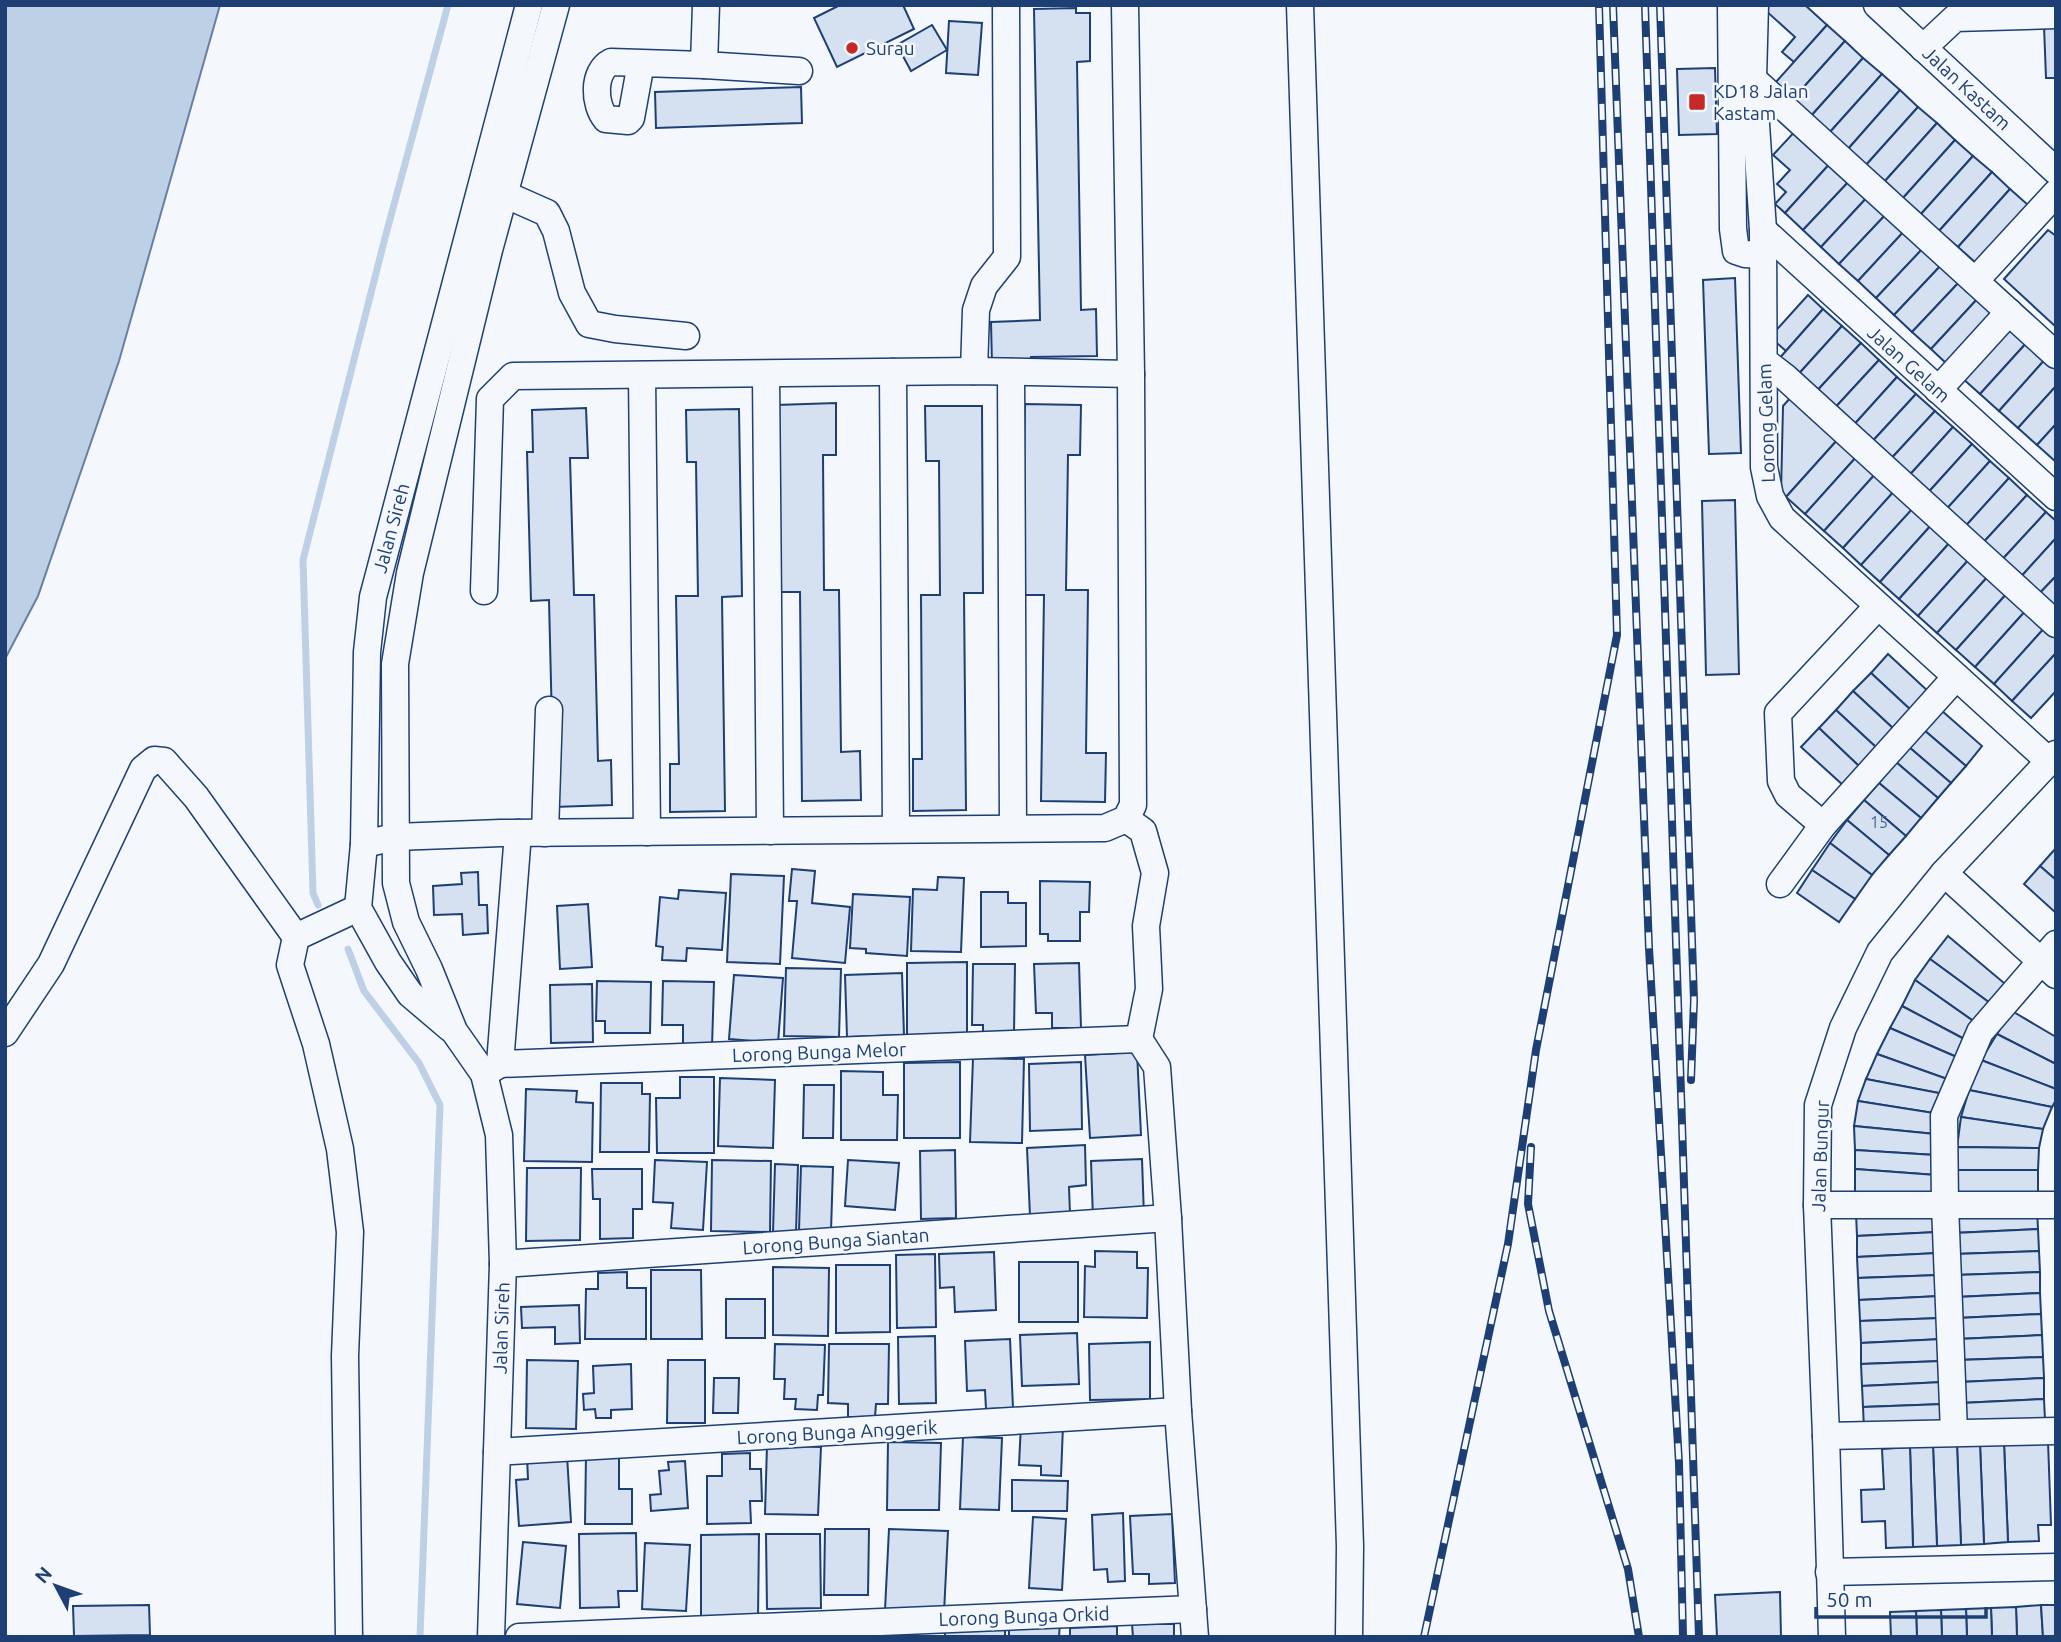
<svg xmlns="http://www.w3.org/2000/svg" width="2061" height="1642" font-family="Ubuntu,sans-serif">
<rect width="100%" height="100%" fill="#f4f7fb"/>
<polygon fill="#bed0e5" stroke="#687fa3" stroke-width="2" points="5,5 220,5 119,361 38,596 5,659"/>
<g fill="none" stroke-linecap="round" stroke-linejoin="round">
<g stroke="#bed0e5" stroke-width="7">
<polyline points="318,905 313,893 303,560 386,234 448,5"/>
<polyline points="348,949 364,991 419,1063 440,1105 420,1637"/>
</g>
</g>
<g fill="#d5e0f0" stroke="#1d3f73" stroke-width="2">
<polygon points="840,5 903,5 914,29 837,67 814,18"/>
<polygon points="1769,5 1805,5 1827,25 1794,62 1782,52 1795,37 1765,10"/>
<polygon points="1076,8 1076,13 1090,13 1090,61 1077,62 1081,310 1096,309 1097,356 1031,357 1032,364 992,365 991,322 1040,320 1034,9"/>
<polygon points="949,21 982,23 978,75 946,73"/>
<polygon points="932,25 947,50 911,71 897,45"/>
<polygon points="1827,25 1845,41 1793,99 1775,83"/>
<polygon points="2044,26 2056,26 2056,78 2046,78"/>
<polygon points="1845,41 1863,58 1811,116 1793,99"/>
<polygon points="1863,58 1882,74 1830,132 1811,116"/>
<polygon points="1715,68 1717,134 1679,135 1677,69"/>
<polygon points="1882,74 1900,90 1848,149 1830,132"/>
<polygon points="801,87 802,123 656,128 655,92"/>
<polygon points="1900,90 1918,107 1866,165 1848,149"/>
<polygon points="1918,107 1937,123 1885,181 1866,165"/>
<polygon points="1937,123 1955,140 1903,198 1885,181"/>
<polygon points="1799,127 1834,159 1785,213 1775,204 1786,192 1777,184 1790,170 1773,155"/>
<polygon points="1955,140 1973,156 1921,214 1903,198"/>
<polygon points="1973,156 1992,172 1939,231 1921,214"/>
<polygon points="1834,159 1853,177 1803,230 1785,213"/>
<polygon points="1992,172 2010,189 1958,247 1939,231"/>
<polygon points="1853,177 1871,193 1821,247 1803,230"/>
<polygon points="2010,189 2028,205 1976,263 1958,247"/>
<polygon points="1871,193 1889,211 1839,264 1821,247"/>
<polygon points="1889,211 1907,228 1858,281 1839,264"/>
<polygon points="1907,228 1926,245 1876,298 1858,281"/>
<polygon points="2048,230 2056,236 2056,327 2004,279"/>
<polygon points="1926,245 1944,262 1894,315 1876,298"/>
<polygon points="1944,262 1962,279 1912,332 1894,315"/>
<polygon points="1735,278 1741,453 1709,454 1703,280"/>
<polygon points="1962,279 1980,296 1931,349 1912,332"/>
<polygon points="1808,295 1823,309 1786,351 1770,337"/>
<polygon points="1980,296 1999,313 1949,366 1931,349"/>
<polygon points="1823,309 1842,326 1795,378 1777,361"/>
<polygon points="2010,323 2029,340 1980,394 1961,377"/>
<polygon points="1842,326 1861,343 1814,394 1795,378"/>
<polygon points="2029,340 2048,356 1999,411 1980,394"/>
<polygon points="1861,343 1879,360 1832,411 1814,394"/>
<polygon points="2048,356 2056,363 2056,386 2018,428 1999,411"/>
<polygon points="1879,360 1897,377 1851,428 1832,411"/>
<polygon points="1897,377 1916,394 1869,445 1851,428"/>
<polygon points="2056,386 2056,424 2037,445 2018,428"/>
<polygon points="1916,394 1935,411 1888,462 1869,445"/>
<polygon points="1792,396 1839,438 1786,497 1781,493 1783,406"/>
<polygon points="836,403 836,455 823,455 824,590 839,590 841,752 860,751 861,800 802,801 800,592 778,592 776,405"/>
<polygon points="1025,404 1081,405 1080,455 1068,455 1066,590 1088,590 1086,753 1106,753 1105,802 1041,801 1044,595 1022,595"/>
<polygon points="925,406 982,406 983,593 964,593 966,810 913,811 913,759 922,759 921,595 940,595 939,461 926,461"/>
<polygon points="586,408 588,458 570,458 574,595 594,595 598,761 611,760 612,805 554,807 549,600 531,601 527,452 533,452 532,410"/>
<polygon points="739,409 742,596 722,597 725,811 670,812 670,764 679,764 676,596 698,596 696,462 687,462 686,410"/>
<polygon points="1935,411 1953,427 1906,479 1888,462"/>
<polygon points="2056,424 2056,462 2037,445"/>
<polygon points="1953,427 1972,444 1925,496 1906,479"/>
<polygon points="1839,438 1858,455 1805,514 1786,497"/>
<polygon points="1972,444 1990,461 1943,513 1925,496"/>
<polygon points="1858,455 1877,472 1824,531 1805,514"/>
<polygon points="1990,461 2009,478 1962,530 1943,513"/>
<polygon points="1877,472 1896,489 1843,548 1824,531"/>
<polygon points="2009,478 2027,495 1980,546 1962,530"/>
<polygon points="1896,489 1915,506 1861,565 1843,548"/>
<polygon points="2027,495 2046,512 1999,563 1980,546"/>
<polygon points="1735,500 1739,674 1706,675 1702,501"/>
<polygon points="1915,506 1933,523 1880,582 1861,565"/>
<polygon points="2046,512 2056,521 2056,538 2018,580 1999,563"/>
<polygon points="1933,523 1952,540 1899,599 1880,582"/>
<polygon points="2056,538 2056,576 2036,597 2018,580"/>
<polygon points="1952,540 1971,557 1918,616 1899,599"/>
<polygon points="1971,557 1990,574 1937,633 1918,616"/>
<polygon points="1990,574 2009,591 1956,650 1937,633"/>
<polygon points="2056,576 2056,613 2036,597"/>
<polygon points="2009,591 2028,608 1975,667 1956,650"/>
<polygon points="2028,608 2047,625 1994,684 1975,667"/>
<polygon points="2047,625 2056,633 2056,653 2012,701 1994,684"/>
<polygon points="2056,653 2056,691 2031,718 2012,701"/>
<polygon points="1888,654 1930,693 1913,712 1871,673"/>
<polygon points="1871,673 1913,712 1896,731 1853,691"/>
<polygon points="1853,691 1896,731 1878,749 1836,710"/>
<polygon points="1836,710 1878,749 1861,768 1819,728"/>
<polygon points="1941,710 1982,746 1966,766 1924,730"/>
<polygon points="1819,728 1861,768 1844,786 1801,747"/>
<polygon points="1924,730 1966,766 1951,783 1909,747"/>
<polygon points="1909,747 1951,783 1938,798 1896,762"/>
<polygon points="1896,762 1938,798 1921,818 1879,783"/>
<polygon points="1879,783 1921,818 1906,836 1864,800"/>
<polygon points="1864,800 1906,836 1889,855 1847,820"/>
<polygon points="1847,820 1889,855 1872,875 1830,843"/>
<polygon points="1830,843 1872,875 1855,899 1812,870"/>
<polygon points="2056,848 2056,880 2040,866"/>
<polygon points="2040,866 2056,880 2056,913 2024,884"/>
<polygon points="792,869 815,871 812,903 850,907 845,963 792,958 797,901 789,901"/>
<polygon points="1812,870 1855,899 1839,922 1797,893"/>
<polygon points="478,872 479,905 487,905 488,933 463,935 462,914 434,915 433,886 462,884 461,873"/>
<polygon points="731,874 784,876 780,964 727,962"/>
<polygon points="938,877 964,878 961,952 911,951 913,889 937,890"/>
<polygon points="1040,881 1090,882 1089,912 1080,912 1080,941 1048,941 1048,934 1040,934"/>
<polygon points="679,890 726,893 722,950 687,948 686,961 662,960 663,947 656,946 660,897 678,899"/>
<polygon points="981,892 1008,892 1008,903 1026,903 1026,946 981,947"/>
<polygon points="853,894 910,897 907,956 866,953 866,949 850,948"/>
<polygon points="588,904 592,967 560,969 557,906"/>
<polygon points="1948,936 2010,988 1994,1006 1930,959"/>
<polygon points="1930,959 1994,1006 1979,1025 1915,980"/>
<polygon points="967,962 967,1036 907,1037 907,963"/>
<polygon points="1079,963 1081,1028 1052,1028 1052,1013 1036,1013 1034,964"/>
<polygon points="973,964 1015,964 1014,1034 983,1034 983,1025 972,1025"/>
<polygon points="786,968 841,969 839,1037 784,1036"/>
<polygon points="902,973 904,1035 847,1037 845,975"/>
<polygon points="734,975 783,978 778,1043 729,1039"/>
<polygon points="1915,980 1979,1025 1968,1041 1902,1006"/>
<polygon points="597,981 651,982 650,1033 605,1033 605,1021 596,1021"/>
<polygon points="663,981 714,982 712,1047 683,1046 683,1025 662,1025"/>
<polygon points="592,984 593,1042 551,1043 550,985"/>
<polygon points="1902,1006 1968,1041 1959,1058 1890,1028"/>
<polygon points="2012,1011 2056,1037 2056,1064 1997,1034"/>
<polygon points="1890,1028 1959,1058 1950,1080 1877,1054"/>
<polygon points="1997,1034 2056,1064 2056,1089 1981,1060"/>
<polygon points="1137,1052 1141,1135 1090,1138 1085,1055"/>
<polygon points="1877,1054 1950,1080 1944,1094 1866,1079"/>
<polygon points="973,1058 1024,1059 1022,1143 970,1142"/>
<polygon points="1981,1060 2056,1089 2056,1100 2052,1107 1969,1090"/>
<polygon points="960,1062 960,1138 904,1138 904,1063"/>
<polygon points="1081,1062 1082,1129 1030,1131 1029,1064"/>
<polygon points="841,1071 883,1072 883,1095 898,1095 897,1140 841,1140"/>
<polygon points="680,1077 714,1077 714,1153 657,1153 656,1098 680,1098"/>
<polygon points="720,1078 775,1080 773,1148 718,1146"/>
<polygon points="1866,1079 1944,1094 1940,1114 1858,1101"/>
<polygon points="601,1083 642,1083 642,1094 650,1094 649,1152 600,1152"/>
<polygon points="804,1085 834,1085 833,1138 803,1138"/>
<polygon points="526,1089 577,1091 576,1102 593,1103 592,1162 524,1161"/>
<polygon points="1969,1090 2052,1107 2043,1129 1961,1117"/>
<polygon points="1858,1101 1940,1114 1935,1134 1854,1126"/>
<polygon points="1961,1117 2043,1129 2039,1148 1957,1147"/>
<polygon points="1854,1126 1935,1134 1935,1155 1855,1150"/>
<polygon points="1085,1145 1086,1185 1069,1187 1070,1214 1030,1216 1027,1148"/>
<polygon points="1957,1147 2039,1148 2038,1170 1956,1170"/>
<polygon points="955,1150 956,1218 921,1219 920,1151"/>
<polygon points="1855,1150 1935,1155 1936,1175 1855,1169"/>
<polygon points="1142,1159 1144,1217 1093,1219 1091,1161"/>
<polygon points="655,1160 707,1162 703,1230 671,1228 673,1203 653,1202"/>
<polygon points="712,1160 771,1161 770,1232 711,1231"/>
<polygon points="848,1160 899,1163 895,1210 845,1206"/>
<polygon points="775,1164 798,1165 796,1233 773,1232"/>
<polygon points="801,1166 833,1167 831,1231 799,1230"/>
<polygon points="527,1168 581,1168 580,1240 526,1241"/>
<polygon points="592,1169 642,1169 642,1209 633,1209 633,1238 600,1239 600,1199 593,1199"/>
<polygon points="1855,1169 1936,1175 1937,1196 1855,1195"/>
<polygon points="1956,1170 2038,1170 2038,1193 1956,1194"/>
<polygon points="2037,1208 2038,1229 1954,1233 1953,1212"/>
<polygon points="1937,1210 1937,1232 1857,1236 1856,1214"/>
<polygon points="2038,1229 2039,1251 1955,1254 1954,1233"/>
<polygon points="1937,1232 1938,1253 1857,1257 1857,1236"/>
<polygon points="1095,1251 1137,1252 1137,1268 1148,1268 1147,1318 1084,1317 1085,1266 1095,1267"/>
<polygon points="2039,1251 2040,1272 1956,1275 1955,1254"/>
<polygon points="994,1252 996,1310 955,1312 954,1287 940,1288 939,1254"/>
<polygon points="1938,1253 1939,1275 1858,1278 1857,1257"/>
<polygon points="935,1254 936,1327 897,1328 896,1255"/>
<rect x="1019" y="1262" width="59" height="60"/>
<polygon points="836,1265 890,1265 890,1332 836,1333"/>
<polygon points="773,1267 829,1268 828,1336 773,1335"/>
<polygon points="651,1270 701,1270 702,1339 651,1339"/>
<polygon points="627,1272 627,1288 646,1288 646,1339 585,1339 586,1289 598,1289 598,1273"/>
<polygon points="2040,1272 2040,1293 1957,1297 1956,1275"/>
<polygon points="1939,1275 1940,1296 1859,1300 1858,1278"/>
<polygon points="2040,1293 2041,1314 1958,1318 1957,1297"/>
<polygon points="1940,1296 1941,1318 1860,1321 1859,1300"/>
<rect x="726" y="1299" width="39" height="39"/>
<polygon points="579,1305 580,1343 555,1344 555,1327 522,1328 521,1307"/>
<polygon points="2041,1314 2042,1335 1958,1339 1958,1318"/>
<polygon points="1941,1318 1942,1339 1861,1343 1860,1321"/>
<polygon points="1077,1333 1079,1384 1022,1386 1020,1335"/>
<polygon points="2042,1335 2043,1357 1959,1360 1958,1339"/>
<polygon points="935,1336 936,1403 899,1404 898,1337"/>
<polygon points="1010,1339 1013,1408 986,1409 985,1390 967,1391 965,1341"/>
<polygon points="1942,1339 1942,1361 1861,1364 1861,1343"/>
<polygon points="1150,1342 1150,1399 1090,1400 1089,1344"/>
<polygon points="775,1344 825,1345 823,1395 818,1395 817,1410 795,1409 796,1399 784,1399 785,1379 774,1379"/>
<polygon points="829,1344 889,1344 888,1404 876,1404 875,1417 848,1417 848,1404 828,1403"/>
<polygon points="2043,1357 2044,1378 1960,1382 1959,1360"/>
<polygon points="527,1360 578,1361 576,1429 526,1428"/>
<polygon points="668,1360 705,1360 705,1423 667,1423"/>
<polygon points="1942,1361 1943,1382 1862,1386 1861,1364"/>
<polygon points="631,1364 632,1409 611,1410 611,1418 596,1418 595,1409 584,1410 583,1394 594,1393 593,1366"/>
<polygon points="714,1378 739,1378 738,1413 713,1413"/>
<polygon points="2044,1378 2044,1399 1961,1403 1960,1382"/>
<polygon points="1943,1382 1944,1404 1863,1407 1862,1386"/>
<polygon points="2044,1399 2045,1420 1962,1424 1961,1403"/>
<polygon points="1944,1404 1945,1425 1864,1429 1863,1407"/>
<polygon points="1021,1424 1063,1426 1061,1476 1041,1475 1041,1466 1019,1465"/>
<polygon points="963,1437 1002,1438 999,1510 960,1509"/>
<polygon points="2048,1441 2051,1525 2038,1525 2039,1541 2008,1542 2004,1443"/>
<polygon points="888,1442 941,1443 939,1510 887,1510"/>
<polygon points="2004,1443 2008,1542 1984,1544 1980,1444"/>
<polygon points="1980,1444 1984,1544 1961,1545 1957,1445"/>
<polygon points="767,1445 821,1447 818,1515 765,1514"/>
<polygon points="1957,1445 1961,1545 1937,1546 1933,1446"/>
<polygon points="1933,1446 1937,1546 1913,1547 1910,1447"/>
<polygon points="1910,1447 1913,1547 1886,1548 1885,1521 1862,1522 1861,1490 1884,1489 1882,1449"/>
<polygon points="750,1453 750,1469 761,1469 762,1501 750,1501 751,1523 707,1524 707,1476 722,1476 722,1454"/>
<polygon points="567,1455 571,1522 519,1526 516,1480 528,1479 527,1457"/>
<polygon points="586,1455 619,1455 619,1489 632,1489 632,1524 585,1524"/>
<polygon points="685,1461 688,1508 651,1511 650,1495 661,1494 659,1471 669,1470 668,1462"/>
<polygon points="1012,1480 1068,1481 1067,1511 1012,1511"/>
<polygon points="1123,1513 1125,1581 1108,1582 1107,1569 1094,1570 1092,1515"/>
<polygon points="1172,1514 1175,1583 1149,1584 1149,1574 1133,1574 1130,1516"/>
<polygon points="1033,1517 1066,1519 1062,1590 1029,1588"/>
<polygon points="825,1529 869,1529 868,1595 824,1595"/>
<polygon points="889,1529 948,1531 944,1613 885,1610"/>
<polygon points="636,1533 637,1591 618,1591 619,1607 580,1608 579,1534"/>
<polygon points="759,1534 758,1618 701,1618 701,1535"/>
<polygon points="766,1534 820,1534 821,1608 767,1609"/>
<polygon points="523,1542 566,1546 560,1608 517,1604"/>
<polygon points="645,1543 690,1545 686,1611 642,1609"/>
<polygon points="1780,1592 1781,1637 1717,1637 1715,1595"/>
<polygon points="149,1605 150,1635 74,1636 73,1606"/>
<polygon points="2041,1605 2043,1637 2017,1637 2016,1607"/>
<polygon points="2041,1605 2056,1605 2056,1637 2043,1637"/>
<polygon points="2016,1607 2017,1637 1992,1637 1991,1608"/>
<polygon points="1991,1608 1992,1637 1967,1637 1966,1609"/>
<polygon points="1966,1609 1967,1637 1942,1637 1941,1610"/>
<polygon points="1941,1610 1942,1637 1917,1637 1916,1611"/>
<polygon points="1916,1611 1917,1637 1891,1637 1890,1612"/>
<polygon points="1009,1622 1060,1622 1059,1637 1009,1637"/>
<polygon points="1132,1624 1174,1624 1174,1637 1133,1637"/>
<polygon points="1117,1626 1117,1637 1070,1637 1070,1628"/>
<rect x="945" y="1627" width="60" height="10"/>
</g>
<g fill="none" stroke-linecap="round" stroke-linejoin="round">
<defs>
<g id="minor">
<polyline points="706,5 704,65 799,71"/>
<polyline points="1300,5 1350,1546 1349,1637"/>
<polyline points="1731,5 1733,229 1736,251 1745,254 1763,255"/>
<polyline points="1755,5 1753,79 1763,230 1764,467 1770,496 1782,518 2049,761"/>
<polyline points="1877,5 2056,171"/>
<polyline points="1923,48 1955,18 2056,15"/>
<path d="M641 63 631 118 628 121 606 119C594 105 592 72 611 62L704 65"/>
<polyline points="1753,79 2056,355"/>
<polyline points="504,194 547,213 556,231 572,293 589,324 615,329 686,336"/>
<polyline points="1763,230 2056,497"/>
<polyline points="1975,281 2056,193"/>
<polyline points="1764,361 1785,377 2056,624"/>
<polyline points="974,371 976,310 984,286 1007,257 1006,5"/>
<polyline points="893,372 896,829"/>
<polyline points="1011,372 1013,828"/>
<polyline points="642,375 647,832"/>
<polyline points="766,375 770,831"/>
<polyline points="1938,390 2009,312"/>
<polyline points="484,591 490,399 513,376 974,371 1131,374"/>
<polyline points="1126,819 1143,831 1155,873 1146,926 1149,989 1139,1039 1157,1067 1168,1218 1178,1411 1195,1637"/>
<polyline points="1823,825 1788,795 1781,781 1778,713 1878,606"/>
<polyline points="545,833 549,710"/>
<polyline points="364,844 395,837 501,833 1105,828 1126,819 1133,805 1131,374 1125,5"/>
<polyline points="1944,873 2056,975"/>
<polyline points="1780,884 1823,825 1956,677"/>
<polyline points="450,1028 410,994 388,962 358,908 364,844 367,652 373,597 529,5"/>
<polyline points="5,1033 51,964 143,769 154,760 164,761 196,797 296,937"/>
<polyline points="500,1064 1139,1039"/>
<polyline points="484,1074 500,1064 518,833"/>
<polyline points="1817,1205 2056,1205"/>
<polyline points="503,1264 1168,1218"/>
<polyline points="1954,1432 1945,1205 1944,1116 1980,1032 2056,944"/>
<polyline points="1826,1436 2056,1431"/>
<polyline points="497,1452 1178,1411"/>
<polyline points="1829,1572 2056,1567"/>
<polyline points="349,1637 345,1356 350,1232 340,1149 316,1044 290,965 296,937 358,908"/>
<polyline points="491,1637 503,1264 499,1135 484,1074 454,1031 429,969 406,922 396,883 395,664 410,573 489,250 556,5"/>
<polyline points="519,1637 1193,1609"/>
<polyline points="1832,1637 1826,1436 1817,1205 1818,1105 1843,1028 1880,952 1944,873 2056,754"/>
</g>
</defs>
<use href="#minor" stroke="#1d3f73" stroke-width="29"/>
<use href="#minor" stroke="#f4f7fb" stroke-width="26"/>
<defs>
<g id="rail">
<polyline points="1613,5 1649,948 1679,1463 1683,1637"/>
<polyline points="1645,5 1699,1637"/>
<polyline points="1660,5 1694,1000 1691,1080"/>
<polyline points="1531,1147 1528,1204 1549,1311 1628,1569 1639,1637"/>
<polyline points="1424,1637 1508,1244 1536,1050 1617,635 1599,5"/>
</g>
</defs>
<use href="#rail" stroke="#1d3f73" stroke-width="8"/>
<use href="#rail" stroke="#f4f7fb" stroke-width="5" stroke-dasharray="16" stroke-linecap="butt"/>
</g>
<g fill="#c62828" stroke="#f4f7fb" stroke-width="2.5">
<circle cx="852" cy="48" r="7"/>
<rect x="1688" y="93" width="18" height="18" rx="3.5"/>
</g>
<g text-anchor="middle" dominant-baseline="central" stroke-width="5" stroke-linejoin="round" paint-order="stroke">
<g font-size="16" fill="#4b6792">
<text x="1879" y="822">15</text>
</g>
<g font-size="19" fill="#1d3f73" stroke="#f4f7fb" text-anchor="start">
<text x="866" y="48">Surau</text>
<text x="1713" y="91">KD18 Jalan<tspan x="1713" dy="22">Kastam</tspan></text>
</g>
<g font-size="19" fill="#1d3f73" stroke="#f4f7fb">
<text transform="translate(1967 88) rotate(43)">Jalan Kastam</text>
<text transform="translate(1909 364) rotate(42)">Jalan Gelam</text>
<text transform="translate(1766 423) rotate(-92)">Lorong Gelam</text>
<text transform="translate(391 528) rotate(-75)">Jalan Sireh</text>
<text transform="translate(819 1052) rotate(-2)">Lorong Bunga Melor</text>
<text transform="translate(1820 1156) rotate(-88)">Jalan Bungur</text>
<text transform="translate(836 1241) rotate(-4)">Lorong Bunga Siantan</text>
<text transform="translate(501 1328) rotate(-88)">Jalan Sireh</text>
<text transform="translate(837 1432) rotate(-3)">Lorong Bunga Anggerik</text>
<text transform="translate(1024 1616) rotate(-2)">Lorong Bunga Orkid</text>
</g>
</g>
<rect width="2061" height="1642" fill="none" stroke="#1d3f73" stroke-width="14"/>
<g transform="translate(56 1586) rotate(311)" stroke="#f4f7fb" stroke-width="5" paint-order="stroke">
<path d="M0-5L12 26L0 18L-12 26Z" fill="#1d3f73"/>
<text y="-10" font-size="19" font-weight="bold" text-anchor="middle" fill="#1d3f73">N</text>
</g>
<path d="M1816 1607v10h170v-10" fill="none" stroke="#1d3f73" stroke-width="3.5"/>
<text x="1826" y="1607" font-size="21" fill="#1d3f73" stroke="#f4f7fb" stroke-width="5" paint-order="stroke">50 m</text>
</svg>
